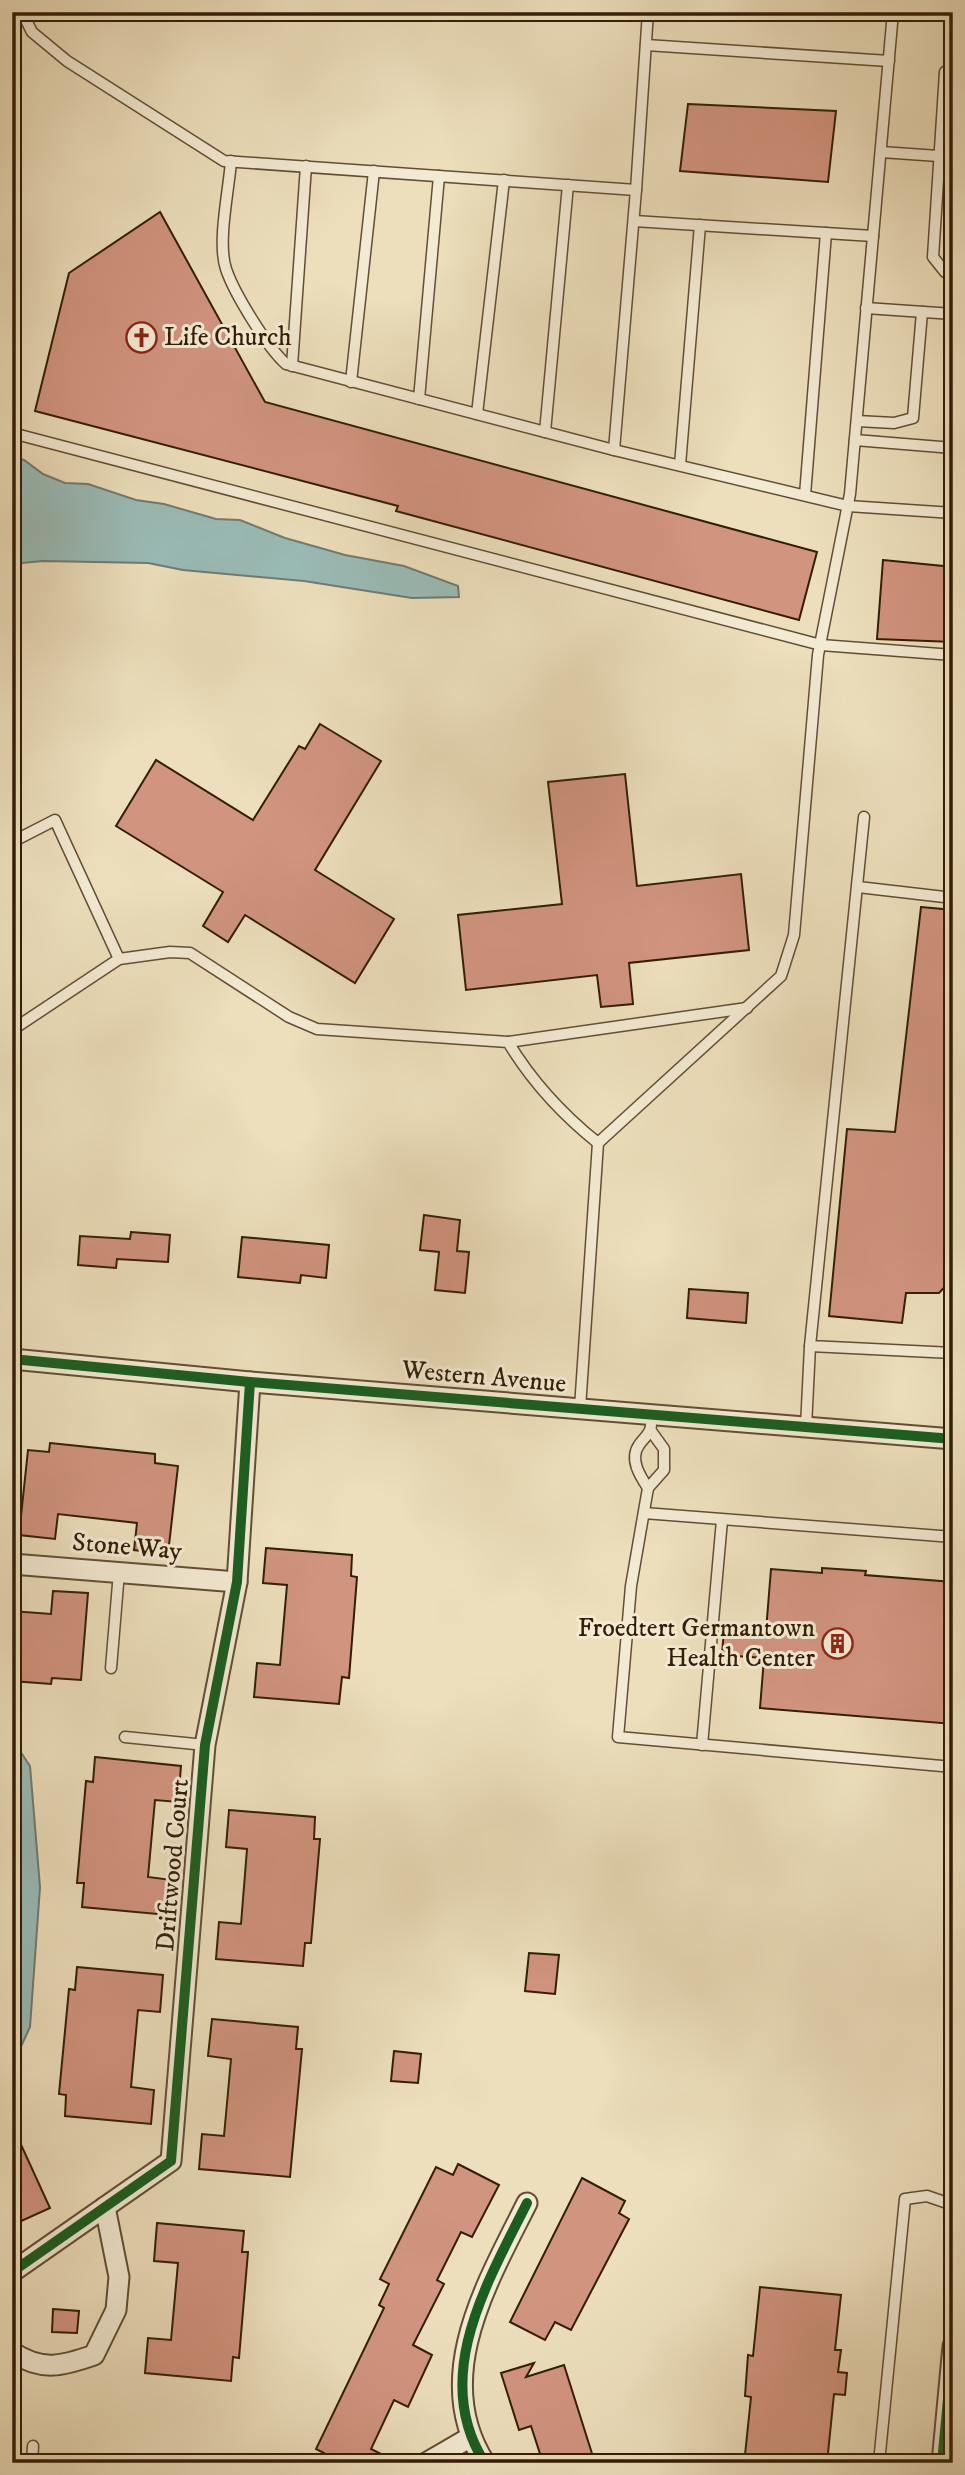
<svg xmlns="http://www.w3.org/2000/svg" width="965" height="2475" font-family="'IM FELL DW Pica',serif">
<rect width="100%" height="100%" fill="#eddfbc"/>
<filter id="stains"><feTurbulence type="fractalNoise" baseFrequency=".00286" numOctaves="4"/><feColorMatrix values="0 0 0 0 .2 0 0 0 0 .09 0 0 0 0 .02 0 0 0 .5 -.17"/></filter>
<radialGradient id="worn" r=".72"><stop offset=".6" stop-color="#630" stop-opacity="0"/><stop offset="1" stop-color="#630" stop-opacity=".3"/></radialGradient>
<g fill="#9abcb7" stroke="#717c71" stroke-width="2">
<polygon points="12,457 24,460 43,474 65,483 88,484 136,500 164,504 216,519 240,520 285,538 345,555 404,566 458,586 459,597 412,598 304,581 183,570 148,563 43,561 12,564"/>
<polygon points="12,1739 30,1766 40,1887 30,2027 12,2066"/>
</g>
<g fill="#d1947f" stroke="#331d07" stroke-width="2">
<polygon points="688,104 836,111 828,182 680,171"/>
<polygon points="160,212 265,402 817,552 799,620 396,511 398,506 35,411 69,273"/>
<polygon points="883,560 953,567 953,642 877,639"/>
<polygon points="320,724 381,761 315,870 394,919 355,983 245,915 228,942 203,926 223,892 116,826 156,760 253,820 299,746 305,749"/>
<polygon points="625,774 637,886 741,874 749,950 629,963 633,1004 601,1007 597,975 466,990 458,915 562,904 548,782"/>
<polygon points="921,907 953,910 953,1278 939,1293 906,1293 902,1323 829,1316 847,1129 895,1132"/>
<polygon points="424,1215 460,1220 457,1251 469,1252 465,1293 435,1290 439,1252 420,1250"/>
<polygon points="131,1232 170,1235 168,1262 117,1259 116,1268 78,1265 80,1236 130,1239"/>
<polygon points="242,1237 329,1245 326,1278 301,1275 300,1283 238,1277"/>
<polygon points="689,1289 748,1293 746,1323 687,1318"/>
<polygon points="50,1443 155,1454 155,1463 178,1466 168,1554 134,1550 137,1523 58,1514 55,1539 19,1535 28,1450 49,1452"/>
<polygon points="266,1548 352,1555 351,1576 357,1577 349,1678 342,1677 339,1704 254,1697 257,1663 280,1665 287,1585 263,1583"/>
<polygon points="822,1568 866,1571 865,1575 953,1582 953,1724 760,1708 764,1658 722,1655 724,1628 766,1631 771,1569 822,1573"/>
<polygon points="53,1591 88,1593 81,1680 52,1678 51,1684 12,1681 12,1611 51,1614"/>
<polygon points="95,1757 181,1766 178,1802 155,1800 148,1877 172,1880 168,1915 82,1907 84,1883 77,1883 86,1781 93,1782"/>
<polygon points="229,1810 315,1817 314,1839 320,1839 311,1943 305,1943 303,1966 216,1959 219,1922 241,1924 247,1849 226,1847"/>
<polygon points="529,1953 559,1955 555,1994 525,1991"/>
<polygon points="77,1967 163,1975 160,2012 138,2010 131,2087 154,2090 151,2124 65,2116 66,2095 59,2094 69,1989 75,1990"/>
<polygon points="212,2019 298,2027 296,2049 302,2049 290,2177 199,2169 202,2134 224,2136 231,2059 208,2056"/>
<polygon points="394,2051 421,2054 418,2083 391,2081"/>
<polygon points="12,2125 50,2208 17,2223 12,2213"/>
<polygon points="458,2164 499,2185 472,2237 461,2232 437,2280 444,2284 413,2345 432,2355 408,2407 394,2400 371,2449 399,2463 320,2463 324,2453 316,2449 384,2308 379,2305 389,2284 380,2279 436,2167 453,2175"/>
<polygon points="582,2178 625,2201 619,2213 629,2219 571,2330 555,2322 545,2340 510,2322"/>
<polygon points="157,2223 244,2231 242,2252 248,2252 239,2358 233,2357 231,2381 145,2373 148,2338 171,2340 178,2263 154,2261"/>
<polygon points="760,2287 841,2295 835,2350 841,2350 838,2372 847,2373 845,2395 834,2394 827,2463 745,2455 751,2397 745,2396 748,2355 753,2356"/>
<polygon points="53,2309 79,2311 77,2333 52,2332"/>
<polygon points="534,2363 526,2377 564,2365 595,2463 543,2463 531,2426 519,2430 501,2373"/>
</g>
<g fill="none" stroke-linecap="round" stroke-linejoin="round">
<defs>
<g id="service">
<polyline points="22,12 32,32 67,61 224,161 636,190 614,450 848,506 953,513"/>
<polyline points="12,26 16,12"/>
<polyline points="646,45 889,61"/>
<polyline points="953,66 945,72 933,257 945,272 953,273"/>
<polyline points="881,152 953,157"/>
<path d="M231 161C229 190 217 242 226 269 234 293 267 347 286 364L614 450"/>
<polyline points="636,190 648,12"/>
<polyline points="634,221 873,236"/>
<polyline points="866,308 953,314"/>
<polyline points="292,366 306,166"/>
<polyline points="351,382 374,171"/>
<polyline points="419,399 439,176"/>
<polyline points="477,414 504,180"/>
<polyline points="857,421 894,423 913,418 922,312"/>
<polyline points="545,432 568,185"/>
<polyline points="12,433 821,645 953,655"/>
<polyline points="855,440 953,448"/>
<polyline points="680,465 700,225"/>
<polyline points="805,495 826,233"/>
<polyline points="864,817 810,1346 953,1353"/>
<polyline points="12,842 55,820 119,959"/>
<polyline points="858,887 953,898"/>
<path d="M12 1030 119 959 170 952 190 953 289 1017 317 1029 508 1042C531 1080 563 1115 598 1143"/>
<polyline points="508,1042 747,1008"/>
<polyline points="580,1408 598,1143 781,976 794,935 818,655 850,494 893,12"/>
<polyline points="806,1427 810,1346"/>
<polyline points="651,1431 664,1449 664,1470 648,1488 631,1586 618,1737 953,1767"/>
<path d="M648 1488C640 1476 629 1459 639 1445 644 1437 651 1434 651 1425"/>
<polyline points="644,1513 953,1537"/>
<polyline points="111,1668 119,1572"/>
<polyline points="125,1737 205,1745"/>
<polyline points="702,1745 722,1520"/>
<polyline points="32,2463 33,2446"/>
<polyline points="879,2463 905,2199 927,2196 953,2205"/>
</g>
<g id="minor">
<polyline points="12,1359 250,1382 953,1439"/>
<polyline points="12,1564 237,1582"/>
<polyline points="12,2272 171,2161 205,1745 237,1582 250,1382"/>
<path d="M12 2352C42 2372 63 2366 94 2355L116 2310 119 2277 105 2207"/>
<polyline points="426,2463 469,2438"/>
<path d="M485 2463C430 2378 487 2283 527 2203"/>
<polyline points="942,2463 953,2346"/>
</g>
</defs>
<use href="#service" stroke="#624e34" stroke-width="13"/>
<use href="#minor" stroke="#624e34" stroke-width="23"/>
<use href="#service" stroke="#f3ead3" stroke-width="10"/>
<use href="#minor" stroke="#f3ead3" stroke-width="19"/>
<defs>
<g id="cycleway">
<polyline points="12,1359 250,1382 953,1439"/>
<polyline points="12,2272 171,2161 205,1745 237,1582 250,1382"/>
<path d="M485 2463C430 2378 487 2283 527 2203"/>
<polyline points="942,2463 953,2346"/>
</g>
</defs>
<use href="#cycleway" stroke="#f3ead3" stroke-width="15"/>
<use href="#cycleway" stroke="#1b5e20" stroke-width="10"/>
</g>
<defs>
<symbol id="church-ring" viewBox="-11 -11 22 22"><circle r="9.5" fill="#f3ead3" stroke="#8f2418" stroke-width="1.5"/><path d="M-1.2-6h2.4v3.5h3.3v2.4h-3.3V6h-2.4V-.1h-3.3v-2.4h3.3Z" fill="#8f2418"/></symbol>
<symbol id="building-ring" viewBox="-11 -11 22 22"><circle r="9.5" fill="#f3ead3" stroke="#8f2418" stroke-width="1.5"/><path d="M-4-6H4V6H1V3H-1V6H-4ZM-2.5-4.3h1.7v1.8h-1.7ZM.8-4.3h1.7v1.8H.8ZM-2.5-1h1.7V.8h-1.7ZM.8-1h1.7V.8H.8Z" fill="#8f2418"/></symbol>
</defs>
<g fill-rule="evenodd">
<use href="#church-ring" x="124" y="320" width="35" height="35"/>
<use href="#building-ring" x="820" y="1626" width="35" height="35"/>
</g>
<g text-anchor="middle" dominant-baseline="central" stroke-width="6" stroke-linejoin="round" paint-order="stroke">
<g font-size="26" fill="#331d07" stroke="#f3ead3" text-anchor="start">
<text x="164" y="337">Life Church</text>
<text x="815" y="1628" text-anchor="end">Froedtert Germantown<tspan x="815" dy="30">Health Center</tspan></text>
</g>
<g font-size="26" fill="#331d07" stroke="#f3ead3">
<text transform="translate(484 1377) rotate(5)">Western Avenue</text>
<text transform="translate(127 1547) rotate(5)">Stone Way</text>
<text transform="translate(173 1865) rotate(-85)">Driftwood Court</text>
</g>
</g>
<rect width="965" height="2475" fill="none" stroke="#eddfbc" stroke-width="42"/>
<rect x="14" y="14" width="937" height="2447" fill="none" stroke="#331d07" stroke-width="3.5"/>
<rect x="21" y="21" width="923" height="2433" fill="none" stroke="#331d07" stroke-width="2"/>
<rect width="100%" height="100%" filter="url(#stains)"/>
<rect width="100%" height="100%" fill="url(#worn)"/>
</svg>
